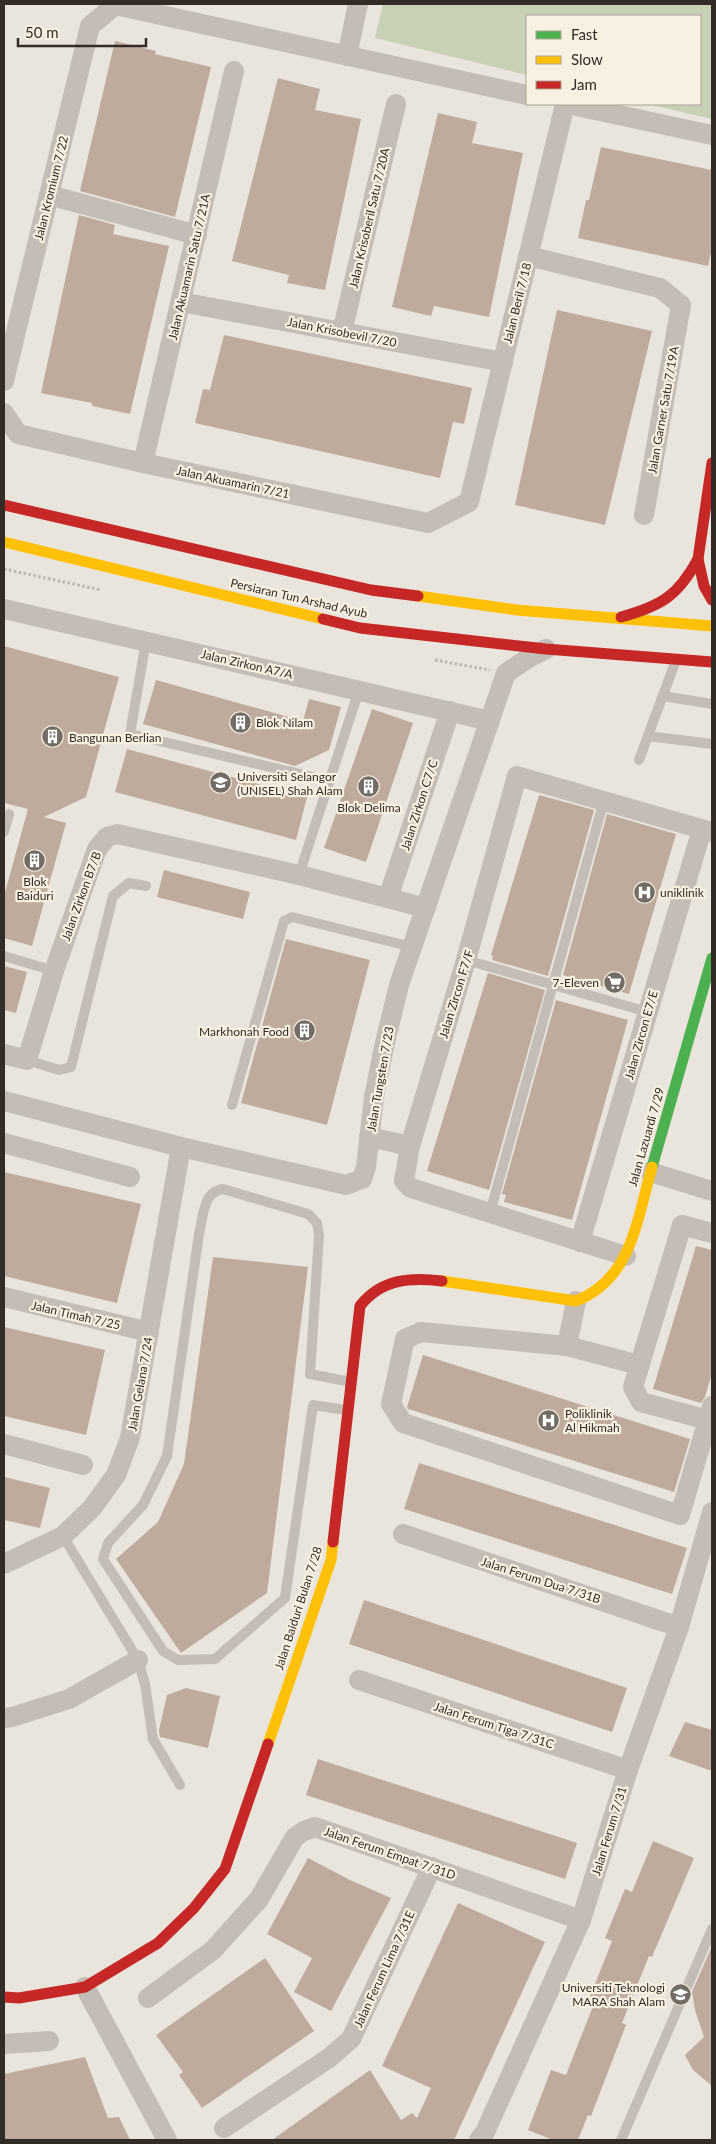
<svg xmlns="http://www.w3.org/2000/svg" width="716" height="2144" font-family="Lato,sans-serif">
<rect width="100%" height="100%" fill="#eae5dc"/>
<polygon fill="#c8d0b6" points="383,4 712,4 712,119 648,104 700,104 700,16 527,16 527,75 375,38"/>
<g fill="#beab9e">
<polygon points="115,41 156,51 155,54 211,67 175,217 80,191"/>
<polygon points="278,78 320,89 315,110 361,119 325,290 287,283 289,275 232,261"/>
<polygon points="438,113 477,122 472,143 523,153 489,317 434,306 431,316 392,307"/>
<polygon points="601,147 712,170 712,248 708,266 578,238 586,200 589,200"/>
<polygon points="79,215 115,225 113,234 169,246 130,414 92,406 92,403 41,393"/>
<polygon points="557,310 652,331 605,525 515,505"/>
<polygon points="224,335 472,388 464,424 453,422 440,478 195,423 203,389 210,390"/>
<polygon points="4,646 119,677 86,797 44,817 66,823 32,946 4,938 4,896 28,809 4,803"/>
<polygon points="156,680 303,721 309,699 341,707 329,750 295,766 143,724"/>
<polygon points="372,709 413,723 366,862 324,848"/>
<polygon points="127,749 307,797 296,840 115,792"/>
<polygon points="539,795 594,810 548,976 492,960 493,956 491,955"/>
<polygon points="607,814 676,834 629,994 563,975"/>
<polygon points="164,870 250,892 243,919 157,897"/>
<polygon points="286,939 370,960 327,1125 241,1103"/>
<polygon points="4,966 27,972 16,1013 4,1010"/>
<polygon points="488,973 545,990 489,1190 427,1171"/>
<polygon points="556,1000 628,1020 572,1220 504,1202 506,1195 502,1194"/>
<polygon points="4,1172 141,1204 117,1303 4,1276"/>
<polygon points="696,1246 712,1250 712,1373 705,1397 701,1403 653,1389"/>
<polygon points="213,1257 308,1267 267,1593 181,1653 116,1559 158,1522 184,1464"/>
<polygon points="4,1327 105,1350 86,1435 4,1416"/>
<polygon points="423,1355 690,1439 674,1492 408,1409 407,1407"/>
<polygon points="419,1463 687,1548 672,1594 404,1509"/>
<polygon points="4,1477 50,1488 40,1528 4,1520"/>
<polygon points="364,1600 627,1688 612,1732 349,1644"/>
<polygon points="186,1688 220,1696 208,1748 160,1737 159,1730 167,1695"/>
<polygon points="685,1722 712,1730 712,1771 669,1756"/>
<polygon points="318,1759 577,1843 565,1879 306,1795"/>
<polygon points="653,1841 694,1858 652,1957 649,1956 622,2023 626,2025 591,2116 588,2115 578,2140 553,2140 528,2130 551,2070 566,2075 593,2006 587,2004 612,1941 605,1938 625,1889 632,1892"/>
<polygon points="308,1858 350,1880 391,1898 331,2011 294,1992 312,1958 267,1934"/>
<polygon points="458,1903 545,1942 454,2140 272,2140 370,2070 401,2120 412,2113 417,2118 431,2088 382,2066"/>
<polygon points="712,1946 712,2086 693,2070 685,2055 704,2037 695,2010 692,1992"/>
<polygon points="265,1958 314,2031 202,2108 179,2075 183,2072 156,2035"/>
<polygon points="85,2057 108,2118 119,2117 130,2140 4,2140 4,2074"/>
</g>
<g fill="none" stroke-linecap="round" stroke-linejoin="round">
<g stroke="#bcb6ae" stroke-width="3" stroke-dasharray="2.5 2.5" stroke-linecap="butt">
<polyline points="4,569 101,590"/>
<polyline points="435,660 490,670"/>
</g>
<g stroke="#c3bdb6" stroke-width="10">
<polyline points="146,641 130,734 330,781"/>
<polyline points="663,696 712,704"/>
<polyline points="648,736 712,744"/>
<polyline points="639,760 676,660"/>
<polyline points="4,832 9,814"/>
<polyline points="299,875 359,690"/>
<polyline points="4,956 54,971"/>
<polyline points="466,960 648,1012"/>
<polyline points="27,1060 59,1070 71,1067 113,896 129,883 146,886"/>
<polyline points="232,1105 284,921 292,917 412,947"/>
<polyline points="490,1213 604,800"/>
<path d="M346 1410 313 1405 285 1598 215 1659 178 1660 163 1651 103 1559 108 1543 143 1505 167 1456 199 1234C203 1218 203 1191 223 1189L308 1214 317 1223 319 1235 310 1374 351 1382"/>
<polyline points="63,1536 138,1660 145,1684 153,1739 180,1785"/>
<polyline points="621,2140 712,1929"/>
</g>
<g stroke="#c3bdb6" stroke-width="20">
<polyline points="347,56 358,4"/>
<polyline points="567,104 712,135"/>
<polyline points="49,195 197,235"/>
<polyline points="528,256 660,288 681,305 644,515"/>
<polyline points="181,302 503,362"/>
<polyline points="342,332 396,104"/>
<polyline points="4,381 90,26 115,5 527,95"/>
<polyline points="4,413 18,434 143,463 428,523 469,502 565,104"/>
<polyline points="143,463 234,71"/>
<polyline points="4,609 490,721"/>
<polyline points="388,898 450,711"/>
<polyline points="4,1054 27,1060 54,971 97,849 107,837 117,834 299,875 426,908"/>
<polyline points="4,1101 181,1147 346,1185 362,1179 366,1167 374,1097 384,1047 399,985 506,673 530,657 546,649"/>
<polyline points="369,1137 410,1146"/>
<polyline points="4,1143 130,1177"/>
<polyline points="650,1172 712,1191"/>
<polyline points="580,1242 702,829"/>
<polyline points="626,1256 411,1188 404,1181 410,1146 466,960 517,776 712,832"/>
<polyline points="4,1297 149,1332"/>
<polyline points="567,1346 576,1301"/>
<polyline points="639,1365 567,1346 421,1332 405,1339 391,1404 403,1423 680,1515 712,1406"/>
<polyline points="708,1420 641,1402 633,1387 682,1225 712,1233"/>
<polyline points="4,1444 83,1465"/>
<polyline points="403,1534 679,1627"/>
<polyline points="4,1564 63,1536 92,1508 116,1475 130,1438 181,1147"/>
<polyline points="359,1680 628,1770"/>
<polyline points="4,1718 12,1717 69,1699 138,1660"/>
<polyline points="85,1987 167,2140"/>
<polyline points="148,1998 213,1950 259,1899 295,1837 304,1831 315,1827 581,1920"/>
<polyline points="4,2044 49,2041"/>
<polyline points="224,2128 329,2058 351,2039 432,1867"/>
<polyline points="479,2140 485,2132 581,1920 628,1770 679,1627 712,1512"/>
</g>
<polyline stroke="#4caf50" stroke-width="11" points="652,1167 712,958"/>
<g stroke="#ffc107" stroke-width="11">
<polyline points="4,542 323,619"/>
<polyline points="418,596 517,610 712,626"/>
<path d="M442 1281 576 1301C632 1279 637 1219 652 1167"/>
<polyline points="268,1744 331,1560 333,1542"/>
</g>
<g stroke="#c62828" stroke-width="11">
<polyline points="712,463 698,559 704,586 712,600"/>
<polyline points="4,505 371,590 418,596"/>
<path d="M621 617C661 606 678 596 698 559"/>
<polyline points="323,619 360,628 546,649 712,662"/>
<path d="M333 1542 360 1306C381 1279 410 1277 442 1281"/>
<polyline points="4,1997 19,1998 85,1987 158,1943 194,1908 225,1869 268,1744"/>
</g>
</g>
<defs>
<symbol id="building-disc" viewBox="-11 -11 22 22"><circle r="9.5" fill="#736c65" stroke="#f8f1e2"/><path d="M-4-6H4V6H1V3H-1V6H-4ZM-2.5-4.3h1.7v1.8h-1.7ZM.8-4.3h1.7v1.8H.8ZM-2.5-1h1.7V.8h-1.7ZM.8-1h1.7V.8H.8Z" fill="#fff"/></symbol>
<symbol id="university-disc" viewBox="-11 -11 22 22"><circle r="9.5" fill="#736c65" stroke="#f8f1e2"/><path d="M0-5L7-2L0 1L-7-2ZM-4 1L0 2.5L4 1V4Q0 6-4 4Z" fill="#fff"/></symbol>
<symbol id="hospital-disc" viewBox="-11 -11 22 22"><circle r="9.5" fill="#736c65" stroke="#f8f1e2"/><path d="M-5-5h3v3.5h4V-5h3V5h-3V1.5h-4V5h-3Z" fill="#fff"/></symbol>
<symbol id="supermarket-disc" viewBox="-11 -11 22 22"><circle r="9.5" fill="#736c65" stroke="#f8f1e2"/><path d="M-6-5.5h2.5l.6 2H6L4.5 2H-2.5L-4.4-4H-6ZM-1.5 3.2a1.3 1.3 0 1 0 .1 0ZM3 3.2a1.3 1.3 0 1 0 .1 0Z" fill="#fff"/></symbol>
</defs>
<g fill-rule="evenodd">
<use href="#building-disc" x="228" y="710" width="25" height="25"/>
<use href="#building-disc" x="40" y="724" width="25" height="25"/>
<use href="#university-disc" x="208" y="770" width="25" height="25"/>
<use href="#building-disc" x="356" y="774" width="25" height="25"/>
<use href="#building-disc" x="22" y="848" width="25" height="25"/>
<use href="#hospital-disc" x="632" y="880" width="25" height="25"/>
<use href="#supermarket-disc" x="602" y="970" width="25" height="25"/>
<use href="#building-disc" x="292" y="1018" width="25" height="25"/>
<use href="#hospital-disc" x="536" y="1408" width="25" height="25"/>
<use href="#university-disc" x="668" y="1982" width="25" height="25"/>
</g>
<g text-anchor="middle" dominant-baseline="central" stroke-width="4.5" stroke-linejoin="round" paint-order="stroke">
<g font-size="12" fill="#332b25" stroke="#f8f1e2">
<text transform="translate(51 188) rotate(-76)">Jalan Kromium 7/22</text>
<text transform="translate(369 218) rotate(-77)">Jalan Krisoberil Satu 7/20A</text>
<text transform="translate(189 267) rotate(-77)">Jalan Akuamarin Satu 7/21A</text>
<text transform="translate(517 303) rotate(-76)">Jalan Beril 7/18</text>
<text transform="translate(342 332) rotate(11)">Jalan Krisobevil 7/20</text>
<text transform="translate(663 410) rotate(-80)">Jalan Garner Satu 7/19A</text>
<text transform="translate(233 482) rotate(12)">Jalan Akuamarin 7/21</text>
<text transform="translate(299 598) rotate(13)">Persiaran Tun Arshad Ayub</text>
<text transform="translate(247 664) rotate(13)">Jalan Zirkon A7/A</text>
<text transform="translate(419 805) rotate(-72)">Jalan Zirkon C7/C</text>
<text transform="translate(81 896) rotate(-70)">Jalan Zirkon B7/B</text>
<text transform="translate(456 994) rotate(-73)">Jalan Zircon F7/F</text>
<text transform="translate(641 1035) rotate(-74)">Jalan Zircon E7/E</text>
<text transform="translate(380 1079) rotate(-80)">Jalan Tungsten 7/23</text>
<text transform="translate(646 1137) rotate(-74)">Jalan Lazuardi 7/29</text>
<text transform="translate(76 1315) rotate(13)">Jalan Timah 7/25</text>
<text transform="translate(140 1384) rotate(-80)">Jalan Gelana 7/24</text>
<text transform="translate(541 1580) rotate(18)">Jalan Ferum Dua 7/31B</text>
<text transform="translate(298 1608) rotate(-72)">Jalan Baiduri Bulan 7/28</text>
<text transform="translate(494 1725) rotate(18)">Jalan Ferum Tiga 7/31C</text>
<text transform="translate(609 1831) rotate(-73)">Jalan Ferum 7/31</text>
<text transform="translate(390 1853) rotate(19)">Jalan Ferum Empat 7/31D</text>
<text transform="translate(384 1969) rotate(-65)">Jalan Ferum Lima 7/31E</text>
</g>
<g font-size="12" fill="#332b25" stroke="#f8f1e2" text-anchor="start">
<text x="256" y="722">Blok Nilam</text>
<text x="69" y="737">Bangunan Berlian</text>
<text x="237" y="776">Universiti Selangor<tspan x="237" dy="14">(UNISEL) Shah Alam</tspan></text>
<text x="369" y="807" text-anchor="middle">Blok Delima</text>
<text x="35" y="881" text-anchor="middle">Blok<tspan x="35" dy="14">Baiduri</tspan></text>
<text x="660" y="892">uniklinik</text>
<text x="599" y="982" text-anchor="end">7-Eleven</text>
<text x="289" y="1031" text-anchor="end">Markhonah Food</text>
<text x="565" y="1413">Poliklinik<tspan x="565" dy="14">Al Hikmah</tspan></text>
<text x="665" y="1987" text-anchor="end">Universiti Teknologi<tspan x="665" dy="14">MARA Shah Alam</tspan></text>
</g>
</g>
<rect width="716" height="2144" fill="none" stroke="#332b25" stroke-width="10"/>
<rect x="526" y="15" width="175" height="90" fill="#f8f1e2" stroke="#a9a296"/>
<rect x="536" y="31" width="25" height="8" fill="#4caf50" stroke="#a9a296"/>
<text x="571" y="40" font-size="15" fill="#332b25">Fast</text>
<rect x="536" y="56" width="25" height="8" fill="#ffc107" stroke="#a9a296"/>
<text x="571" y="65" font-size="15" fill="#332b25">Slow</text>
<rect x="536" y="81" width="25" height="8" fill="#c62828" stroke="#a9a296"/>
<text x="571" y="90" font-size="15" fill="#332b25">Jam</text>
<path d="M18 38v8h128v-8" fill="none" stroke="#332b25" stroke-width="2.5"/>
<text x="25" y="38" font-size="15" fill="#332b25" stroke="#f8f1e2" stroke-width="4" paint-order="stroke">50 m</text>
</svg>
